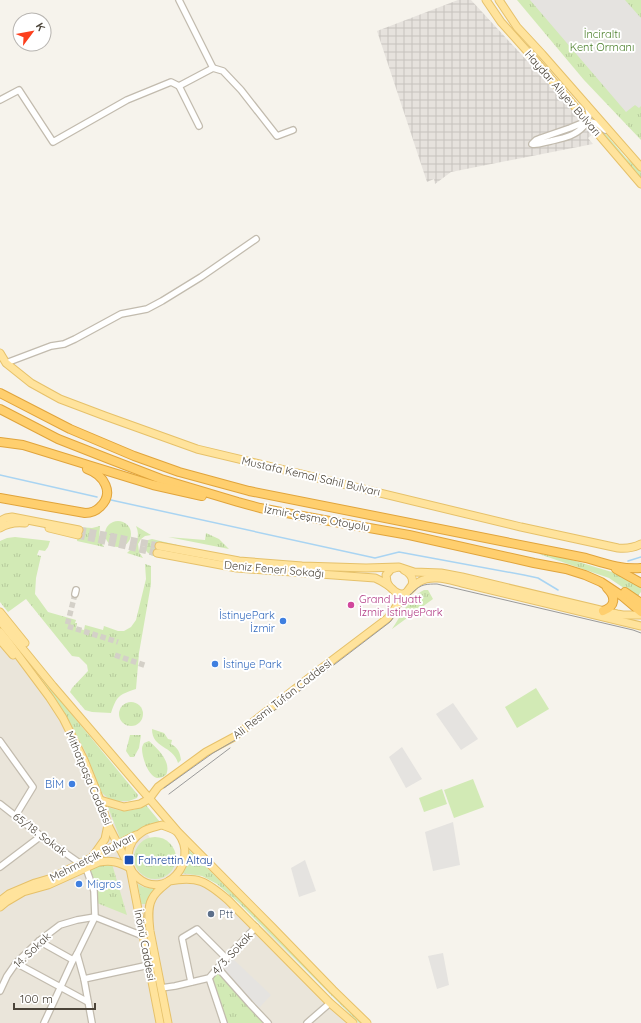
<svg xmlns="http://www.w3.org/2000/svg" width="641" height="1023" font-family="Quicksand,sans-serif">
<defs>
<pattern id="industrial-grid" width="8" height="8" patternUnits="userSpaceOnUse"><rect width="8" height="8" fill="#e6e2dd"/><path d="M0 4h8M4 0v8" fill="none" stroke="#c7c3be"/></pattern>
<pattern id="grass-tufts" width="24" height="20" patternUnits="userSpaceOnUse"><rect width="24" height="20" fill="#d2eab5"/><path d="M3 7l-1-3M5 7V3M7 7l1-3M15 17l-1-3M17 17v-4M19 17l1-3" fill="none" stroke="#b6ca9c"/></pattern>
</defs>
<rect width="100%" height="100%" fill="#f6f3ec"/>
<polygon fill="#eae5da" points="0,633 76,723 154,844 268,932 355,1023 0,1023"/>
<polygon fill="url(#industrial-grid)" points="458,0 471,0 594,133 588,138 593,144 451,172 435,184 434,179 427,182 377,31"/>
<g fill="url(#grass-tufts)">
<polygon points="517,0 641,0 641,140 584,80"/>
<polygon points="595,127 600,127 626,158 636,166 641,171 641,180"/>
<circle cx="118" cy="534" r="13"/>
<polygon points="100,526 99,538 104,547 77,541 79,527 92,528"/>
<path d="M136 526 151 535 145 536 141 539 138 544 139 552 143 558 127 553C136 545 141 537 136 526Z"/>
<polygon points="206,533 219,539 229,549 168,537 205,540"/>
<path d="M15 537 50 541 48 547 45 551 39 550 37 555 41 556 36 578 35 594 48 612 76 620 75 623H77L76 628 84 630 85 625 103 630 104 626 118 631H124L131 627 136 620 146 579 145 564 151 566V584L139 653 136 689C118 695 117 696 111 713L92 712 85 710 70 692 72 688 88 671 87 665 79 657 72 656 26 599 8 612 0 602V541L7 538Z"/>
<path d="M152 539 194 549 159 543 157 555 202 564 153 556C147 553 145 551 145 545L148 540Z"/>
<polygon points="539,554 559,556 615,573 641,588 641,592 637,597 609,578"/>
<path d="M424 590H428L433 599 392 629C401 616 409 597 424 590Z"/>
<polygon points="37,672 138,795 137,798 129,801 117,801 108,798 101,792 86,753 66,715"/>
<circle cx="131" cy="714" r="12"/>
<path d="M152 729 164 733 168 739 172 740 171 744C178 748 180 752 181 760L178 763C173 745 152 749 152 729Z"/>
<polygon points="130,735 141,735 139,748 134,757 130,757 126,751"/>
<path d="M149 741C158 749 172 762 166 775 163 777 161 778 157 778 148 776 142 757 142 749 142 746 143 745 144 743Z"/>
<path d="M146 805 160 822 149 826 120 838 108 807C125 813 130 812 146 805Z"/>
<circle cx="155" cy="858" r="21"/>
<polygon points="189,850 364,1023 359,1023 239,903 217,884 202,876 181,873 186,864"/>
<polygon points="104,864 112,864 127,915 97,903 88,869"/>
<polygon points="138,884 143,887 155,889 147,904 141,904"/>
<polygon points="218,968 268,1023 224,1023 209,978"/>
</g>
<g fill="#d2eab5">
<polygon points="536,688 549,709 517,728 505,707"/>
<polygon points="473,779 484,807 454,818 444,790"/>
<polygon points="442,789 447,804 424,812 419,798"/>
</g>
<g fill="#e5e3e0">
<polygon points="530,0 625,0 641,18 641,106 639,108 635,105 626,112"/>
<polygon points="453,703 478,739 461,750 436,714"/>
<polygon points="402,747 422,779 406,788 389,757"/>
<polygon points="453,822 460,865 433,871 425,832"/>
<polygon points="305,860 316,891 299,897 291,868"/>
<polygon points="443,953 449,985 437,989 428,956"/>
<polygon points="232,958 271,995 259,1008 221,969"/>
</g>
<g fill="none" stroke-linecap="round" stroke-linejoin="round">
<g stroke="#a9d4f2" stroke-width="1.5">
<polyline points="0,475 97,497"/>
<polyline points="111,500 375,558 399,552 524,575 538,578 558,590"/>
<polyline points="628,561 641,557"/>
</g>
<g stroke="#d4d0c8" stroke-width="5.5" stroke-dasharray="5.5 3" stroke-linecap="butt">
<polyline points="75,594 67,626 118,642"/>
<polyline points="115,655 147,666"/>
</g>
<g stroke="#d4d0c8" stroke-width="7" stroke-dasharray="7 3.5" stroke-linecap="butt">
<polyline points="79,530 159,546"/>
<polyline points="78,535 157,553"/>
</g>
<defs>
<g id="minor">
<polyline points="179,0 213,68"/>
<polyline points="179,86 199,126"/>
<polyline points="0,100 19,90 53,142 127,100 171,82 179,86 213,68 223,71 241,90 277,136 293,130"/>
<path d="M587 105C588 108 589 111 589 114 589 119 587 122 584 126 575 136 564 138 551 141 545 142 538 145 532 144L536 140 541 138 570 128 587 121 598 124 605 130"/>
<polyline points="6,363 51,346 64,344 75,339 121,314 147,309 162,301 201,277 256,239"/>
<polyline points="75,594 76,590"/>
<polyline points="0,741 33,787 16,815"/>
<polyline points="0,804 41,836 81,864"/>
<polyline points="0,867 41,836"/>
<polyline points="39,941 73,960"/>
<polyline points="77,954 84,979 92,1023"/>
<polyline points="16,963 88,1002"/>
<polyline points="218,968 250,1004 268,1023"/>
<polyline points="209,978 224,1023"/>
<polyline points="84,979 149,965"/>
<polyline points="191,982 182,938 197,929 226,958"/>
<polyline points="161,988 175,986 209,978 226,958 256,927"/>
<polyline points="0,991 7,976 16,963 39,941 60,925 77,920 95,917 143,936"/>
<polyline points="44,1023 73,960 77,954 95,917 94,891 86,868"/>
<polyline points="307,1023 330,1003"/>
</g>
<g id="major">
<polyline points="486,0 501,22 535,60 641,184"/>
<polyline points="499,0 517,27 542,54 641,167"/>
<path d="M0 353 6 363 31 383 60 399 105 416 197 449 521 527 618 548C627 549 633 548 641 544"/>
<polyline points="0,521 6,518 12,517 79,530"/>
<path d="M0 528C8 523 16 522 25 523"/>
<polyline points="49,528 78,535"/>
<polyline points="159,546 239,561 302,566 366,568 399,567 414,572 441,573 462,577 617,614 623,615 641,615"/>
<path d="M157 553 237 568 375 578C380 580 385 583 389 586 393 589 395 594 402 594 409 594 413 585 419 582 432 574 449 580 462 583L641 626"/>
<polyline points="389,586 387,582 386,575 391,569 395,568"/>
<polyline points="0,612 25,643"/>
<polyline points="0,621 53,686 178,832 273,928 333,990 367,1023"/>
<polyline points="0,632 9,643 50,698 63,718 84,760 100,800 108,825 130,868 160,1023"/>
<polyline points="0,640 13,655"/>
<path d="M100 800 124 807 140 804 149 799 158 787 206 752 234 737 314 674 388 618 412 585C414 578 410 573 404 570"/>
<path d="M162 825C167 827 175 829 178 833 200 861 165 902 137 877 123 865 126 842 142 832 147 828 155 827 162 825Z"/>
<polyline points="93,856 105,839 108,825"/>
<path d="M169 881C198 876 206 881 228 900L330 1003 353 1023"/>
<path d="M167 883C162 887 155 892 152 899 147 908 149 921 150 931L168 1023"/>
<polyline points="0,901 9,894 35,883 52,878 136,835"/>
<path d="M0 907 6 902 23 892 48 885 99 862C112 860 119 862 130 868"/>
</g>
<g id="highway">
<path d="M0 393 70 429 134 456 179 472 249 491 586 558C603 563 623 570 641 568"/>
<polyline points="0,409 58,439 109,459 161,479 238,502 260,508 324,520 409,535 534,563 566,569 585,575 601,582 622,596 641,612"/>
<polyline points="0,442 23,445 153,485 202,496"/>
<path d="M0 498 85 513C91 513 96 511 100 507 115 493 104 475 87 469"/>
<polyline points="616,569 641,583"/>
<polyline points="625,592 641,603"/>
<path d="M603 611C616 606 616 597 607 588"/>
</g>
</defs>
<use href="#minor" stroke="#c2bbae" stroke-width="8"/>
<use href="#major" stroke="#e6c16a" stroke-width="9"/>
<use href="#highway" stroke="#e0a43c" stroke-width="10"/>
<use href="#minor" stroke="#fff" stroke-width="5.5"/>
<use href="#major" stroke="#ffe39c" stroke-width="7"/>
<use href="#highway" stroke="#ffcf6e" stroke-width="8"/>
<g stroke="#9a9a9a" stroke-width="1">
<path d="M164 788 213 753 237 739 390 622C399 611 410 589 424 585 428 584 433 584 437 584L633 630 641 633"/>
<polyline points="169,794 230,748"/>
</g>
</g>
<circle fill="#d1479c" stroke="#fff" stroke-width="1.5" cx="351" cy="605" r="4"/>
<g fill="#3f7fe0" stroke="#fff" stroke-width="1.5">
<circle cx="283" cy="621" r="4"/>
<circle cx="215" cy="664" r="4"/>
<circle cx="72" cy="784" r="4"/>
<circle cx="79" cy="884" r="4"/>
</g>
<rect fill="#1a4fb4" stroke="#fff" stroke-width="1.5" x="124" y="855" width="10" height="10" rx="2"/>
<circle fill="#5c6f8a" stroke="#fff" stroke-width="1.5" cx="211" cy="914" r="4"/>
<g text-anchor="middle" dominant-baseline="central" stroke-width="4" stroke-linejoin="round" paint-order="stroke">
<g font-size="11" fill="#4a7f2a" stroke="#fff">
<text x="602" y="34">İnciraltı<tspan x="602" dy="13">Kent Ormanı</tspan></text>
</g>
<g font-size="11" fill="#4b4439" stroke="#fff">
<text transform="translate(563 93) rotate(49)">Haydar Aliyev Bulvarı</text>
<text transform="translate(311 476) rotate(13)">Mustafa Kemal Sahil Bulvarı</text>
<text transform="translate(317 518) rotate(10)">İzmir-Çeşme Otoyolu</text>
<text transform="translate(274 569) rotate(5)">Deniz Feneri Sokağı</text>
<text transform="translate(282 699) rotate(-38)">Ali Resmi Tufan Caddesi</text>
<text transform="translate(89 778) rotate(67)">Mithatpaşa Caddesi</text>
<text transform="translate(40 834) rotate(37)">65/18. Sokak</text>
<text transform="translate(92 857) rotate(-27)">Mehmetçik Bulvarı</text>
<text transform="translate(145 945) rotate(79)">İnönü Caddesi</text>
<text transform="translate(32 950) rotate(-43)">14. Sokak</text>
<text transform="translate(232 953) rotate(-47)">4/3. Sokak</text>
</g>
<g font-size="11" fill="#b23c85" stroke="#fff" text-anchor="start">
<text x="359" y="599">Grand Hyatt<tspan x="359" dy="13">İzmir İstinyePark</tspan></text>
</g>
<g font-size="11" fill="#366cbe" stroke="#fff" text-anchor="end">
<text x="275" y="615">İstinyePark<tspan x="275" dy="13">İzmir</tspan></text>
<text x="223" y="664" text-anchor="start">İstinye Park</text>
<text x="64" y="784">BİM</text>
<text x="87" y="884" text-anchor="start">Migros</text>
</g>
<g font-size="11" fill="#164399" stroke="#fff" text-anchor="start">
<text x="138" y="860">Fahrettin Altay</text>
</g>
<g font-size="11" fill="#4e5e75" stroke="#fff" text-anchor="start">
<text x="219" y="914">Ptt</text>
</g>
</g>
<g transform="translate(32 32) rotate(58)"><circle r="19" fill="#ffffff" stroke="#b7b4b0"/>
<path d="M0-3L7 15L0 10L-7 15Z" fill="#fc3f1d"/>
<text y="-6" font-size="11" font-weight="bold" text-anchor="middle" fill="#4b4439">K</text>
</g>
<path d="M14 1003v6h81v-6" fill="none" stroke="#4b4439" stroke-width="2"/>
<text x="20" y="1003" font-size="12" fill="#4b4439" stroke="#ffffff" stroke-width="3" paint-order="stroke">100 m</text>
</svg>
